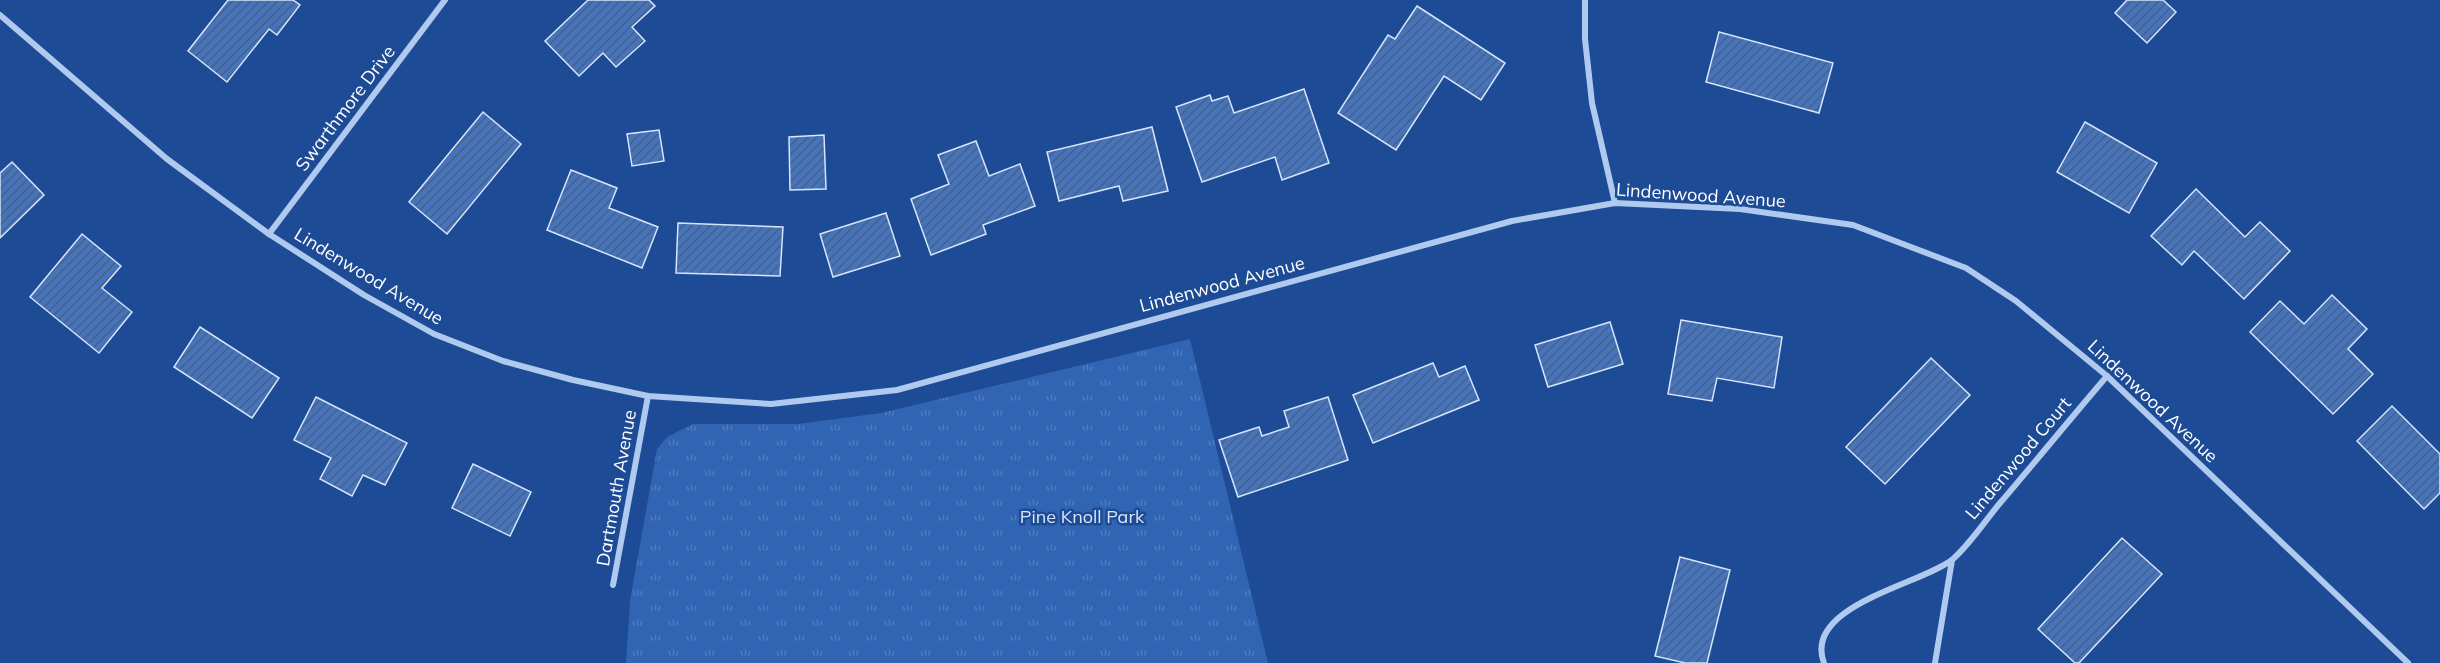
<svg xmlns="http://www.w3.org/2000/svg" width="2440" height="663" font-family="Mulish,sans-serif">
<defs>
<pattern id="park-tufts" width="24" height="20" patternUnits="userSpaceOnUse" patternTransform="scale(1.5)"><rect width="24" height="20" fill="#3164b3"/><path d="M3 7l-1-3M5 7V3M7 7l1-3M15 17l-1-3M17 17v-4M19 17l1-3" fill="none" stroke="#507bbe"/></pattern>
<pattern id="building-hatch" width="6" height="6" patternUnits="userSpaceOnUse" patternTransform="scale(1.5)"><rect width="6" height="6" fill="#4574bc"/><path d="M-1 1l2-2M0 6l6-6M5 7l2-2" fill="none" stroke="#486084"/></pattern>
</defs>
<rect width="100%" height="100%" fill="#1d4b95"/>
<polygon fill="url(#park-tufts)" points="1190,339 1268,663 626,663 630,601 657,449 667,437 693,424 798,424 881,413"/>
<g fill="url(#building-hatch)" stroke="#d7e5fb" stroke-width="1.5">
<polygon points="228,0 293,0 300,5 277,35 269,29 227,82 188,51"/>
<polygon points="588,0 649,0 655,6 632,27 645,41 616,67 603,53 579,76 545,41"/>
<polygon points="2127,0 2163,0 2176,12 2147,43 2115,13"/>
<polygon points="1417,6 1505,63 1481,100 1444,76 1396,150 1338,113 1388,35 1395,39"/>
<polygon points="1719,32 1833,63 1819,113 1706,82"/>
<polygon points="1304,89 1329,163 1282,180 1275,157 1202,182 1176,107 1210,95 1212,101 1228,96 1234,113"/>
<polygon points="483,112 521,144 447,234 409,202"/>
<polygon points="2085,122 2157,163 2129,213 2057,172"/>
<polygon points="1152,127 1168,191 1123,201 1119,186 1059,201 1047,152"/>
<polygon points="659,130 664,161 632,166 627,134"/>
<polygon points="824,135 826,189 790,190 789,137"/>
<polygon points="976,141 989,176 1020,164 1035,206 983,225 986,234 931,255 911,199 949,184 938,155"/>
<polygon points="12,162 44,195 0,238 0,173"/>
<polygon points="571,170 617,188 609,208 658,227 642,268 547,230"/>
<polygon points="2196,189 2245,237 2260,222 2290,251 2244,299 2194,251 2182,265 2151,236"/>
<polygon points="886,213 900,256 833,277 820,234"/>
<polygon points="678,223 783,227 780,276 676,273"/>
<polygon points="82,234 121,266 102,288 132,312 99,353 30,297"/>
<polygon points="2332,295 2367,329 2348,349 2373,374 2333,414 2250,332 2280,301 2304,324"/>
<polygon points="1681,320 1782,337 1774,388 1717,378 1712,401 1668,394"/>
<polygon points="1610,322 1623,364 1548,387 1535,345"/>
<polygon points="200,327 279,378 252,418 174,367"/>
<polygon points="1931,358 1970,395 1885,484 1846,447"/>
<polygon points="1433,363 1439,377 1465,366 1479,400 1373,443 1353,395"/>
<polygon points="316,397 407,443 385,485 363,475 352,496 320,479 331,458 294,440"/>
<polygon points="1328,397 1348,460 1238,497 1219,440 1259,427 1262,436 1289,427 1284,411"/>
<polygon points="2392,406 2440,454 2440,493 2424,509 2357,441"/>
<polygon points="473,464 531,492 510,536 452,508"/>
<polygon points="2122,538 2162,574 2079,663 2075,663 2038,629"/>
<polygon points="1680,557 1730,570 1707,663 1685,663 1655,656"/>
</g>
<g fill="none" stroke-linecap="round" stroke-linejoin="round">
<g stroke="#b0c9ef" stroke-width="6">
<polyline points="1585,0 1585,39 1592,103 1615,203"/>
<polyline points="0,15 167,159 269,234 364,295 434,334 503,361 573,380 648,396 771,404 897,390 1512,221 1615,203 1740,209 1853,225 1966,268 2016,301 2107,376 2408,663"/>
<polyline points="269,234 445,0"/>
<polyline points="613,585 648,396"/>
<path d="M1824 663C1802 605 1923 584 1953 559 1970 544 1985 521 2000 503 2036 461 2071 418 2107 376"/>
<polyline points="1935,663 1952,560"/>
</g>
</g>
<g text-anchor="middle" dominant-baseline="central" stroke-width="5" stroke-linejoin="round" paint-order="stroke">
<g font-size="18" fill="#fff" stroke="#1d4b95">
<text transform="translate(345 108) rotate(-53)">Swarthmore Drive</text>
<text transform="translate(1701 195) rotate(4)">Lindenwood Avenue</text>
<text transform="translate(369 276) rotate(31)">Lindenwood Avenue</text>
<text transform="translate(1222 284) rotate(-15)">Lindenwood Avenue</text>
<text transform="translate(2153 401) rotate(43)">Lindenwood Avenue</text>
<text transform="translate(2018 458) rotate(-50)">Lindenwood Court</text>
<text transform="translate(616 488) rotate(-80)">Dartmouth Avenue</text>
</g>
<g font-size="18" fill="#d7e5fb" stroke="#1d4b95">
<text x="1082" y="516">Pine Knoll Park</text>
</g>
</g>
</svg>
